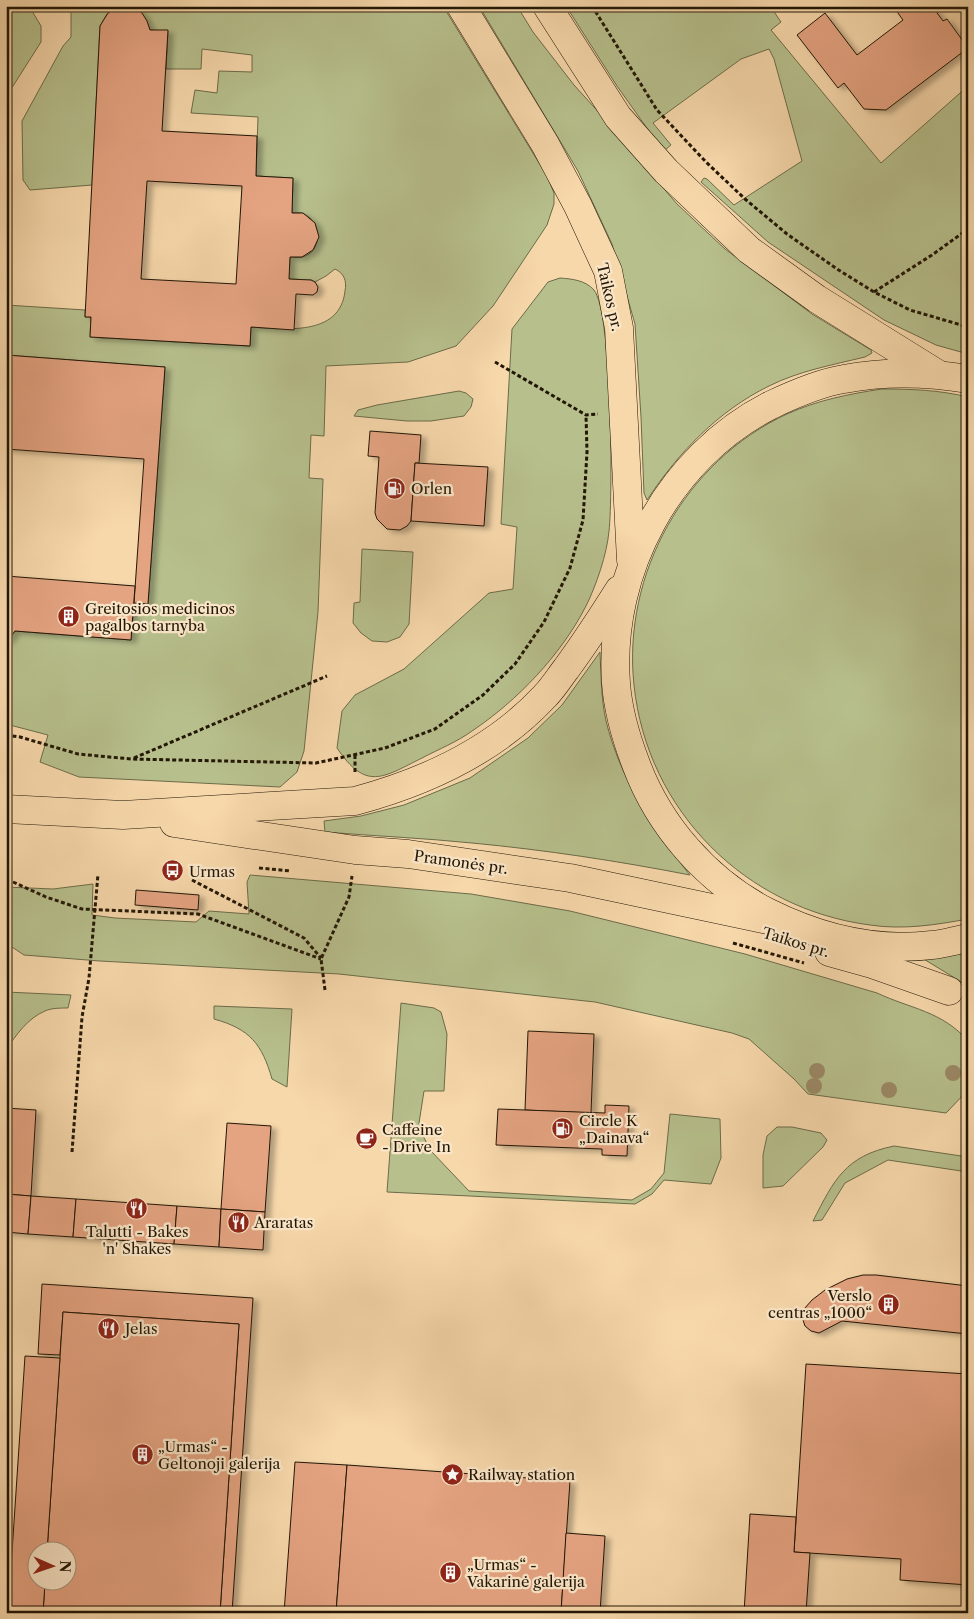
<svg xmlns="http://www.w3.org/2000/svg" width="974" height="1619" font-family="'Libre Caslon Text',serif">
<defs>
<filter id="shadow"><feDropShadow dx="5.5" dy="3" stdDeviation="2.5" flood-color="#0004"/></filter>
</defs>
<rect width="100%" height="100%" fill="#f7d8ab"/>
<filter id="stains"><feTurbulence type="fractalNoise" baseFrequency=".004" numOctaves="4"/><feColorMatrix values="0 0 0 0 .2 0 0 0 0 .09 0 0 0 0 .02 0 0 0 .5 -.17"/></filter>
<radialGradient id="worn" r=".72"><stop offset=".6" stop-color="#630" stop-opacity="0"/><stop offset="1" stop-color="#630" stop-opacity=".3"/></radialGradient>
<g fill="#b7c08d" stroke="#6c6b49">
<polygon points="7,6 29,6 41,26 41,42 6,97"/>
<path d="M71 6H443L547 176 554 193V204L547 225 493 306 456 346 408 362 326 366 324 436 311 435 309 478 323 479 318 612 304 751 297 772 280 787 79 777 40 762 48 735 6 724V643L15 631 131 640 134 603H148L165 367 6 355V305L85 310V317H91L90 337 250 346 251 327C284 329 340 337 345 291 347 281 344 273 335 269L326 276 315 282 311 280 289 279 290 257C293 257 299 258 302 257 323 252 322 222 304 214 301 212 295 213 292 213L293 178 256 176 258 117 191 113 195 90 217 93 219 71 252 72V55L202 49 201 69H166L168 31 150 30C145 14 132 1 115 9 113 10 110 11 108 13 105 16 102 23 100 26L92 185 30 190 23 180 22 121 63 46 71 37Z"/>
<path d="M479 6H517L533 32 574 85 604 118 677 204 725 249 812 314 871 350 872 353 865 357C832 365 799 371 769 386 718 411 678 453 647 500L644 493 641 417 635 324 612 244 578 171Z"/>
<polygon points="566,6 770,6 781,22 771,30 881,163 968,86 968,354 936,345 884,320 768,242 701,182 704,178 707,179 734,205 802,161 774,59 769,49 741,59 653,123 671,145 665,150 659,145 617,86"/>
<path d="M560 278C572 279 585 280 594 290 612 312 613 496 609 531 607 554 596 586 586 606 561 655 517 701 472 731 457 742 439 749 422 758 382 778 366 791 337 748L342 711 355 695 404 669 489 593 513 589 517 527 501 524 512 329 548 282Z"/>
<path d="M882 389C912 389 939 390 968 397V919C935 925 903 930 870 925 746 909 647 811 634 685 622 574 685 461 787 414 818 400 849 394 882 389Z"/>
<polygon points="459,391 466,393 473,399 471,407 464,416 431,421 407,421 354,416 358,410 377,405"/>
<polygon points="362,549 413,552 409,624 400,637 387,642 372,641 361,633 353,623 354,603 360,602"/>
<path d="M600 652C601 674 601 698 606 721 620 778 653 830 690 875 618 861 546 850 472 843 423 838 374 836 325 832L324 821 361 816 404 805 470 778 528 738 562 705Z"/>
<path d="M250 875 471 894 570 911 745 954 877 993C911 1009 942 1011 968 1041V1090L946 1113 808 1094 794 1079 749 1039 732 1033 595 1002 339 974 100 961 24 955 6 943V887L53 889 93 884 92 915 115 918 196 922 209 911 249 914 247 882Z"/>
<polygon points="968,952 968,986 922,958"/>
<path d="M6 992 71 995 68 1008C61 1008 51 1008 45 1011 28 1018 16 1035 6 1050Z"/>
<polygon points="401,1003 434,1008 441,1012 447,1034 444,1091 424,1091 419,1123 422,1134 431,1151 469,1191 632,1200 651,1189 664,1173 670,1114 720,1119 721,1158 711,1184 664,1180 652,1194 635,1204 387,1192"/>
<path d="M214 1006 292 1009 287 1087 272 1079C262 1044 250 1029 214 1019Z"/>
<polygon points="777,1127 792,1127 821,1133 827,1140 823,1147 783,1186 763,1188 763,1155 767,1136"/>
<path d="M894 1146 968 1157V1172L888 1160 845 1183 822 1220 813 1221C834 1180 845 1156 894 1146Z"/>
</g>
<g fill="#e4a381" stroke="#221605" fill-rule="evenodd" filter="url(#shadow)">
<path d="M121 6 132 7 142 13 147 21 150 30H168L162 131 257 136 256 176 293 178 292 213H303L315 223 319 237 313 250 302 257H290L289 279 311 280 315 282 318 287 317 292 313 295 296 294 294 330 251 327 250 346 90 337 91 317H85L100 26 108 13ZM147 181 242 186 236 284 141 279Z"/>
<polygon points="893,6 932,6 943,21 947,19 968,48 886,110 864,109 844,83 838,88 797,35 825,13 857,55 903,20"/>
<polygon points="6,355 165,367 148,604 134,603 144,459 6,449"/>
<polygon points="370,431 421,435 419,463 415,463 411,521 407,526 400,530 387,529 377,519 375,513 379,457 368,456"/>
<polygon points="415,463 488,467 484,526 411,521"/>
<polygon points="6,576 135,586 131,640 15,631 6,643"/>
<polygon points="136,890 199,895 198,910 135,905"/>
<polygon points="528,1031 594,1034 591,1113 525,1110"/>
<polygon points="605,1105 629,1106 627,1156 602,1155 602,1149 496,1145 498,1109 605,1113"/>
<polygon points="6,1108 36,1110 31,1196 6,1194"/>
<polygon points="227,1123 271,1126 265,1212 221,1209"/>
<polygon points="6,1194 31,1196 28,1234 6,1232"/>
<polygon points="31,1196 76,1199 73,1237 28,1234"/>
<polygon points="76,1199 177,1206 174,1244 73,1237"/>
<polygon points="177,1206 221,1209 219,1247 174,1244"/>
<polygon points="221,1209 265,1212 263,1250 219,1247"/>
<polygon points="863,1275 876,1275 968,1286 968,1334 842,1321 819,1333 811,1331 805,1326 802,1317 804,1309 812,1300 825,1290 847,1279"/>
<polygon points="42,1284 253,1298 232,1613 220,1613 239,1324 63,1312 60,1355 38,1354"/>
<polygon points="63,1312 239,1324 220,1613 43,1613 45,1582 68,1582 68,1552 47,1552"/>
<polygon points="25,1356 60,1358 47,1552 38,1552 38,1582 45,1582 43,1613 8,1613"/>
<polygon points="806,1364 968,1374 968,1585 900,1580 901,1559 794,1552"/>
<polygon points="295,1462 347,1465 336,1613 284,1613"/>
<polygon points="347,1465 570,1481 561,1613 336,1613"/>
<polygon points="750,1514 796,1517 794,1552 810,1553 806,1613 744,1613"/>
<polygon points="566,1533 605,1536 600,1613 561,1613"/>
<polygon points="964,1584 968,1585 968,1613 963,1613"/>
</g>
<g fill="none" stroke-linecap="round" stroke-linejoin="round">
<defs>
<g id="primary">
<polyline points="461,6 545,144 578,206 608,271 619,328 631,560"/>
<polyline points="547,6 618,117 666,171 749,250 817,299 936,373"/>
<path d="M968 379C926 372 885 371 844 379 819 383 794 394 771 405 669 457 608 570 616 683 618 711 626 738 636 764 659 826 707 881 767 912 819 938 873 952 932 945 944 944 956 940 968 938"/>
<path d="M6 809 123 815 355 801C426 782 494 751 545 696 553 688 559 678 566 669 585 643 602 617 619 590"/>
<polyline points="174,823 355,850 408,854 570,878 768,920"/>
<polyline points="829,952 872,964 949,991"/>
</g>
</defs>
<use href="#primary" stroke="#221605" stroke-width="29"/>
<g stroke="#221605" stroke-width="3" stroke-dasharray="4 2.5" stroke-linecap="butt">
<polyline points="592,6 657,110 706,162 745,199 787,234 837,269 874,292 910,310 968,327"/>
<polyline points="874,292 932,255 968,229"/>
<polyline points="495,362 586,415 598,414"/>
<polyline points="6,735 20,737 78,754 131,759 316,763 385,748 435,729 483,695 515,664 544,622 570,568 583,520 587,452 586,415"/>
<polyline points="355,755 355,772"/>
<polyline points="134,758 327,676"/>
<polyline points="259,868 291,871"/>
<polyline points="192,880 304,938 321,958"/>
<polyline points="13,882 46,897 82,909 198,914 321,959"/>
<polyline points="733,943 804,963"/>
<polyline points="325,990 321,959 349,897 352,876"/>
<polyline points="72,1152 82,1017 89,978 98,874"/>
</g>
<use href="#primary" stroke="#f7d8ab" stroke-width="28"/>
</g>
<g fill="#9b8966">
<circle cx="817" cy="1071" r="8"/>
<circle cx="953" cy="1073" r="8"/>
<circle cx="814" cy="1086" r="8"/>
<circle cx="889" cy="1090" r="8"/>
</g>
<defs>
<symbol id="fuel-disc" viewBox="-11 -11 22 22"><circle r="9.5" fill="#8f2418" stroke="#fae6c8"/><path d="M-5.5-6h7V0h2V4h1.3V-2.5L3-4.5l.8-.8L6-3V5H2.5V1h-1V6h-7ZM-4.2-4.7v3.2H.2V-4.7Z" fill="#fff"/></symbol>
<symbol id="building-disc" viewBox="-11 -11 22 22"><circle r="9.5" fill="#8f2418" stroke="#fae6c8"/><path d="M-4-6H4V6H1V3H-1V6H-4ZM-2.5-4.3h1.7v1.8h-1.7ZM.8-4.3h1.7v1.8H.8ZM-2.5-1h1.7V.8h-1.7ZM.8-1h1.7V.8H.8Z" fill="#fff"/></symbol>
<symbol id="bus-disc" viewBox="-11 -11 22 22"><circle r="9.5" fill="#8f2418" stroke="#fae6c8"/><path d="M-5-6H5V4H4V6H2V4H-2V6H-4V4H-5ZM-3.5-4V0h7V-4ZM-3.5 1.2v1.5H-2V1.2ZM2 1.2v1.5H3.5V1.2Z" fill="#fff"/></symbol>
<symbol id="cafe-disc" viewBox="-11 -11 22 22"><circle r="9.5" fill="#8f2418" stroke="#fae6c8"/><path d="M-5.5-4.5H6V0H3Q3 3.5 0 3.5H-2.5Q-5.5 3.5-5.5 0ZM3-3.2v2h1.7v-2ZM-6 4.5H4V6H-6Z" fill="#fff"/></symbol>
<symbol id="restaurant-disc" viewBox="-11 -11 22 22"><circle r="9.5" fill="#8f2418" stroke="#fae6c8"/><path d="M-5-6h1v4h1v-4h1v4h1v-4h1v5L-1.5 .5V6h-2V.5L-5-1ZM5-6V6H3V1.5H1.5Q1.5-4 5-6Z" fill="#fff"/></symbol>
<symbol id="sight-disc" viewBox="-11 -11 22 22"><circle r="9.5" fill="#8f2418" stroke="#fae6c8"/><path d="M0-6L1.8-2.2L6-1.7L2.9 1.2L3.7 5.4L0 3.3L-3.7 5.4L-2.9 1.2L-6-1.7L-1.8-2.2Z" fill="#fff"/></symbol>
</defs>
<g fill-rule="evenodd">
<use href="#fuel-disc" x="382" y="476" width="25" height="25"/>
<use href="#building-disc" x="56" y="604" width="25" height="25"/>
<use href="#bus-disc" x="160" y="858" width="25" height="25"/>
<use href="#fuel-disc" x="550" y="1116" width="25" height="25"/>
<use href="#cafe-disc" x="354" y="1126" width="25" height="25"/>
<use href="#restaurant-disc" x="124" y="1196" width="25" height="25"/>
<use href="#restaurant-disc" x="226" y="1210" width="25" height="25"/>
<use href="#building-disc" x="876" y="1292" width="25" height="25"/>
<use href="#restaurant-disc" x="96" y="1316" width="25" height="25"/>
<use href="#building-disc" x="130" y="1442" width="25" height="25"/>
<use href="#sight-disc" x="440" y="1462" width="25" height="25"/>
<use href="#building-disc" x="438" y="1560" width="25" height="25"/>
</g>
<g text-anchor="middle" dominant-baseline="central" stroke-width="4.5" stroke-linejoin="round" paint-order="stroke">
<g font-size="15" fill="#221605" stroke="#fae6c8">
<text transform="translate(610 297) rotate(77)">Taikos pr.</text>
<text transform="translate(461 862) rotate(8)">Pramonės pr.</text>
<text transform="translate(796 942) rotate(17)">Taikos pr.</text>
</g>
<g font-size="15" fill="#221605" stroke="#fae6c8" text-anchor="start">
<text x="411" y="488">Orlen</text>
<text x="85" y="608">Greitosios medicinos<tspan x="85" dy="17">pagalbos tarnyba</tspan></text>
<text x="189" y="871">Urmas</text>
<text x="579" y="1120">Circle K<tspan x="579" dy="17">„Dainava“</tspan></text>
<text x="382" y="1129">Caffeine<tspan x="382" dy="17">- Drive In</tspan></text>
<text x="254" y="1222">Araratas</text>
<text x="137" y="1231" text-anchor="middle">Talutti - Bakes<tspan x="137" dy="17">'n' Shakes</tspan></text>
<text x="872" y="1295" text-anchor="end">Verslo<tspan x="872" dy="17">centras „1000“</tspan></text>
<text x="125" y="1328">Jelas</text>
<text x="158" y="1446">„Urmas“ -<tspan x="158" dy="17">Geltonoji galerija</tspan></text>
<text x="468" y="1474">Railway station</text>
<text x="467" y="1564">„Urmas“ -<tspan x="467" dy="17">Vakarinė galerija</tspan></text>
</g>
</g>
<rect width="974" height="1619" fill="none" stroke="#f7d8ab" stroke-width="25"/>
<rect x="8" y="8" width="959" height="1604" fill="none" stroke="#221605" stroke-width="2.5"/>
<rect x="12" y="12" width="949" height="1594" fill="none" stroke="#221605"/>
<g transform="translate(52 1566) rotate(92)"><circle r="24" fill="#fae6c8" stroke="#a4937a"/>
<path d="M0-4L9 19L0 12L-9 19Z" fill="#8f2418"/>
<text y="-8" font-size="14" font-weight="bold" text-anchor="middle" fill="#221605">N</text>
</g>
<rect width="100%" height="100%" filter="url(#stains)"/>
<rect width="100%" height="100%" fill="url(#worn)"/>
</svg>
